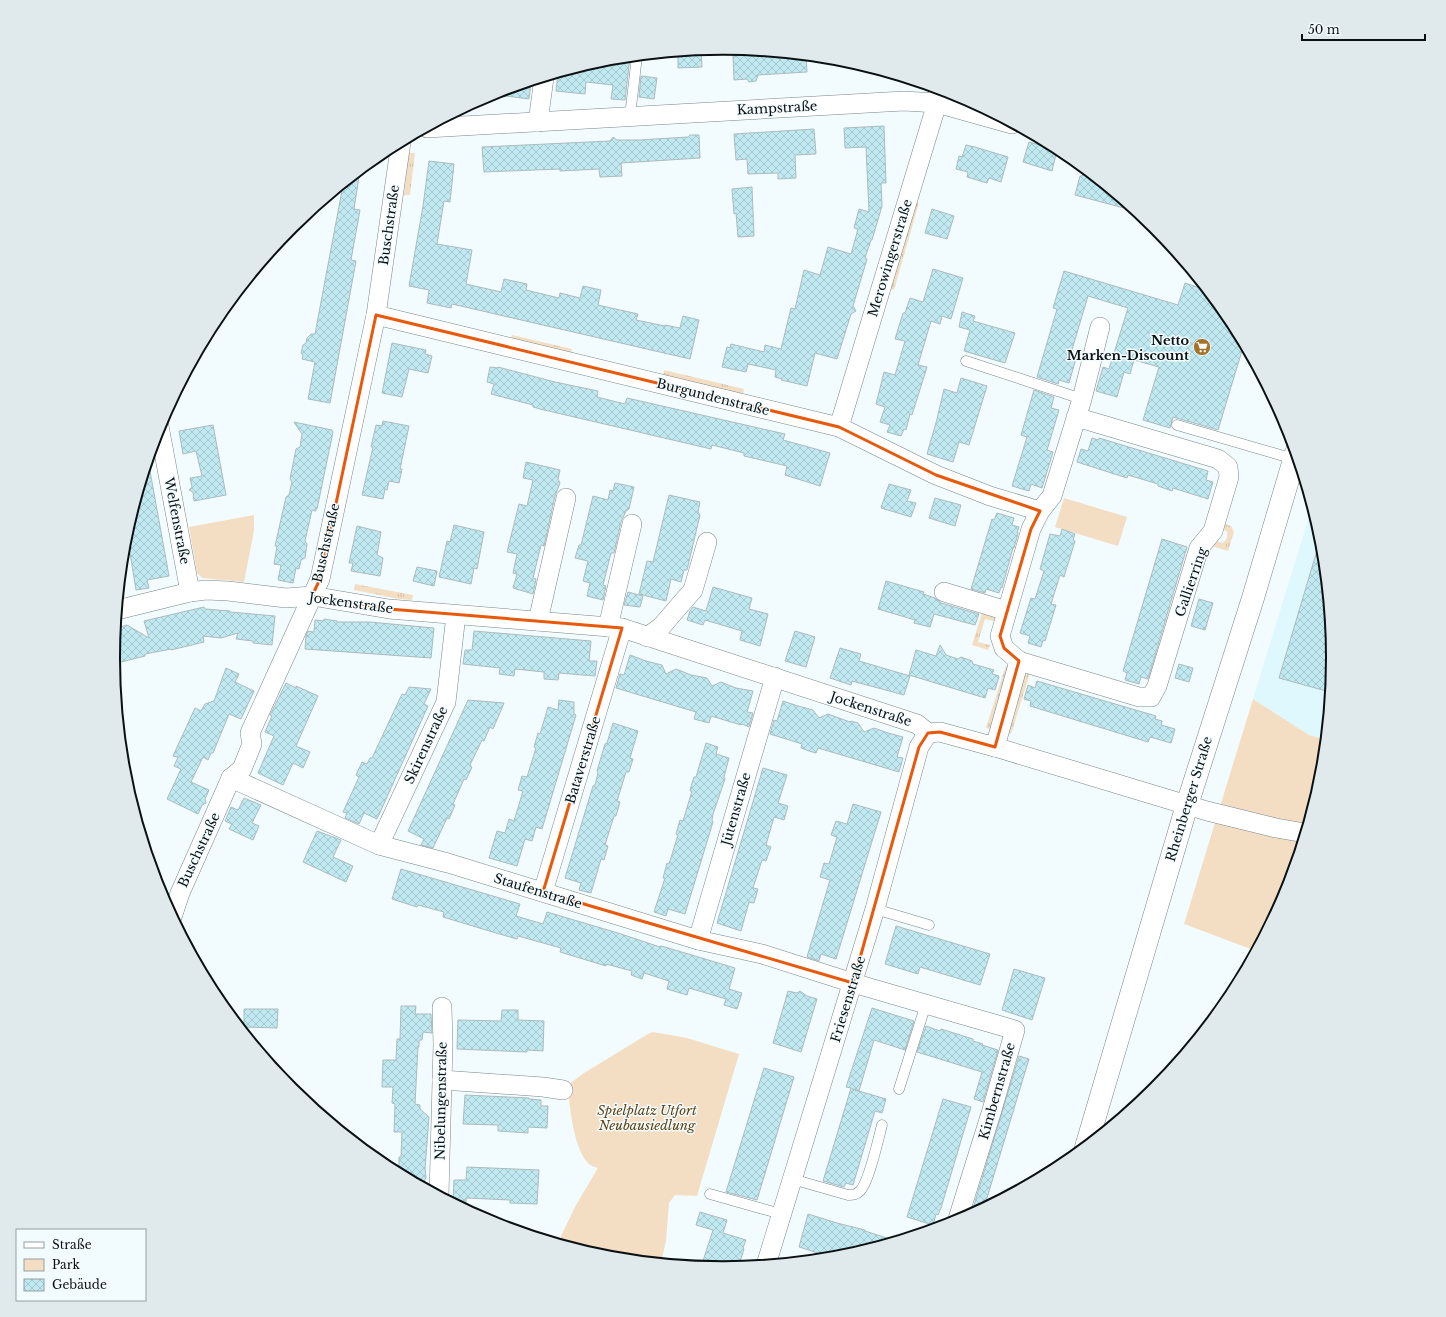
<svg xmlns="http://www.w3.org/2000/svg" width="1446" height="1317" font-family="'Libre Baskerville',serif">
<defs>
<pattern id="grass-tufts" width="24" height="20" patternUnits="userSpaceOnUse"><rect width="24" height="20" fill="#f3dec3"/><path d="M3 7l-1-3M5 7V3M7 7l1-3M15 17l-1-3M17 17v-4M19 17l1-3" fill="none" stroke="#cfbda6"/></pattern>
<pattern id="building-cross-hatch" width="8" height="8" patternUnits="userSpaceOnUse"><rect width="8" height="8" fill="#c0e9f1"/><path d="M0 0l8 8M0 8l8-8" fill="none" stroke="#a4c7ce"/></pattern>
</defs>
<rect width="100%" height="100%" fill="#f2fcfe"/>
<polygon fill="#def8fd" points="1312,507 1322,540 1333,659 1326,740 1309,735 1253,699"/>
<g fill="url(#grass-tufts)">
<polygon points="409,153 415,153 410,195 404,195"/>
<polygon points="914,202 919,203 894,290 889,289"/>
<polygon points="512,335 572,349 571,354 511,340"/>
<polygon points="664,370 744,389 743,394 663,376"/>
<path d="M1222 523 1231 526 1234 532 1228 551 1212 546 1215 541 1223 543C1227 539 1228 537 1227 531L1220 529Z"/>
<polygon points="355,584 413,595 412,600 399,599 354,590"/>
<polygon points="983,610 999,615 997,622 985,619 978,642 990,645 988,650 972,645"/>
<polygon points="1006,665 1009,671 991,729 986,728"/>
<polygon points="1030,673 1011,734 1007,733 1024,676"/>
</g>
<g fill="#f3dec3">
<polygon points="1064,498 1127,517 1118,546 1055,527"/>
<polygon points="254,515 254,531 244,582 202,578 197,573 189,527"/>
<polygon points="1253,699 1309,735 1326,740 1322,778 1287,892 1256,951 1184,924"/>
<path d="M653 1032 687 1038 739 1054 697 1196 675 1195 669 1203 666 1241 661 1263 604 1257 560 1244 561 1236 576 1205 598 1168C596 1167 594 1167 592 1166 574 1156 569 1104 568 1085L584 1073 648 1034Z"/>
</g>
<g fill="url(#building-cross-hatch)" stroke="#acbbbe">
<polygon points="701,50 702,67 678,68 678,52"/>
<polygon points="779,53 806,56 807,72 758,75 756,81 749,82 747,79 734,80 733,56"/>
<polygon points="630,57 625,100 611,99 613,85 586,82 585,94 556,91 558,74 604,60"/>
<polygon points="641,76 657,78 654,99 639,97"/>
<polygon points="531,82 529,99 490,94 521,85"/>
<polygon points="884,126 886,183 881,183 882,206 872,240 871,240 865,258 867,259 853,306 856,311 851,314 837,359 815,353 807,386 781,380 782,379 775,377 776,370 748,364 746,372 722,367 727,347 730,348 731,344 764,352 765,345 781,349 791,308 795,309 804,270 820,275 828,247 851,254 858,229 854,228 859,209 869,212 866,147 845,148 844,128"/>
<polygon points="814,129 816,154 795,155 796,178 778,179 778,173 748,174 747,159 736,160 734,134"/>
<polygon points="690,135 699,135 700,158 621,163 622,176 600,177 599,169 560,171 560,169 484,172 482,147 610,141 613,137 617,140 639,140 688,137"/>
<polygon points="1029,142 1057,150 1052,171 1023,162"/>
<polygon points="966,145 975,147 1008,157 1001,182 989,178 987,183 967,177 968,172 956,169 959,156 962,157"/>
<polygon points="429,161 454,164 450,202 444,201 437,244 472,250 466,284 501,292 504,279 527,284 526,290 559,298 560,293 580,298 583,286 601,290 598,305 638,314 636,320 665,326 665,325 680,328 683,316 699,320 690,359 452,304 451,308 427,303 429,290 409,286 423,206"/>
<polygon points="360,170 354,209 360,210 351,260 356,261 330,403 308,399 315,362 302,359 303,355 301,353 303,345 306,343 307,338 311,334 315,334 343,185"/>
<polygon points="1083,174 1094,177 1135,211 1075,195 1080,176 1082,176"/>
<polygon points="752,187 754,236 738,237 736,213 734,214 732,189"/>
<polygon points="932,209 954,216 947,239 925,233"/>
<polygon points="933,269 963,278 951,319 942,316 940,324 931,321 918,365 927,367 912,415 910,414 906,430 904,429 901,436 887,432 890,425 880,422 885,407 876,404 884,372 895,375 905,341 895,339 903,313 905,313 910,298 923,302"/>
<polygon points="1064,271 1178,305 1185,283 1206,290 1231,320 1244,344 1218,430 1173,417 1170,428 1143,420 1159,367 1134,360 1130,374 1124,372 1117,397 1096,391 1103,367 1109,369 1128,308 1088,296 1071,353 1077,355 1069,383 1059,380 1058,384 1037,377 1057,309 1053,308"/>
<polygon points="962,312 975,316 973,321 1015,333 1005,363 964,351 970,330 959,327"/>
<polygon points="392,343 426,350 425,354 432,356 428,373 409,369 402,397 382,393"/>
<polygon points="490,367 498,368 498,367 555,382 598,391 597,397 625,404 627,398 785,434 783,440 830,453 820,486 785,475 787,466 744,456 744,453 712,445 711,449 613,426 540,409 533,407 533,405 491,394 494,384 487,382"/>
<polygon points="961,378 987,386 969,445 959,442 953,462 927,454 937,419 944,389 957,393"/>
<polygon points="1034,390 1054,397 1051,408 1059,410 1047,450 1053,452 1042,488 1031,484 1029,491 1012,486 1027,437 1021,435"/>
<polygon points="383,421 409,426 400,469 402,469 399,483 389,481 387,490 385,489 383,499 362,495 373,447 371,447 376,425 382,426"/>
<polygon points="294,422 332,430 333,432 317,509 316,508 316,511 312,510 305,541 307,544 305,558 301,560 299,569 296,568 293,583 278,580 281,565 274,564 277,546 275,546 286,497 289,495 292,482 290,479 296,449 300,447 302,434"/>
<polygon points="213,425 226,495 194,501 193,492 189,490 192,487 190,478 202,476 196,451 183,454 179,431"/>
<polygon points="1092,438 1098,440 1099,438 1208,471 1206,480 1213,482 1208,499 1173,488 1172,491 1158,486 1158,484 1128,475 1127,478 1077,462 1081,449 1088,451"/>
<polygon points="148,460 169,576 147,580 149,588 136,590 130,553 123,554 124,539"/>
<polygon points="526,462 560,470 558,479 560,483 555,496 544,546 541,545 533,578 536,579 533,594 513,588 517,574 513,573 517,554 507,552 519,504 527,506 533,480 523,478"/>
<polygon points="615,483 634,487 629,509 626,511 621,522 614,553 611,553 603,585 606,586 603,600 587,596 590,583 583,581 588,561 575,558 579,545 581,545 593,496 608,500 610,490 613,491"/>
<polygon points="889,484 911,490 907,501 916,503 911,517 881,508"/>
<polygon points="669,495 700,502 698,512 700,515 687,570 684,570 681,582 671,579 666,601 639,594 647,561 653,562"/>
<polygon points="935,498 961,505 955,526 929,518"/>
<polygon points="997,513 1014,518 1012,525 1019,527 1017,533 1018,533 1014,548 1013,548 1002,588 1001,587 999,593 986,589 985,593 971,589 992,519 994,520"/>
<polygon points="454,525 484,532 477,569 474,568 471,584 439,577 447,541 450,542"/>
<polygon points="357,526 381,532 377,555 383,558 380,576 351,571 353,563 349,563"/>
<polygon points="1062,529 1075,534 1073,540 1075,541 1064,577 1060,575 1051,604 1056,605 1045,641 1043,640 1041,647 1028,643 1030,636 1020,633 1031,598 1035,599 1044,571 1040,569 1050,534 1060,536"/>
<polygon points="1321,537 1334,659 1330,692 1279,678"/>
<polygon points="1162,539 1187,547 1148,679 1141,677 1139,684 1125,680 1127,673 1123,671"/>
<polygon points="417,567 437,571 434,586 413,581"/>
<polygon points="886,581 924,592 923,594 935,598 941,603 979,614 975,625 934,614 930,627 914,623 915,620 878,609"/>
<polygon points="713,587 752,598 749,609 768,614 760,646 740,640 742,631 705,620 703,625 687,620 690,611 693,607 706,611"/>
<polygon points="628,592 643,596 640,607 624,605"/>
<polygon points="1199,599 1213,603 1205,630 1191,626"/>
<polygon points="204,607 205,609 230,611 230,612 275,616 272,645 253,643 253,641 236,639 238,633 221,638 203,636 204,642 171,650 171,649 145,654 145,656 113,664 116,628 127,625 149,638 144,621"/>
<polygon points="324,619 337,621 337,622 370,622 434,628 431,658 305,649 306,636 308,631 314,632 315,620 324,621"/>
<polygon points="474,631 591,641 589,661 597,661 595,676 559,673 558,680 544,679 544,672 515,669 514,676 499,674 500,668 463,664 465,650 472,650"/>
<polygon points="795,631 815,637 806,667 785,661"/>
<polygon points="940,645 946,655 958,659 961,657 972,661 973,664 994,670 992,674 999,676 995,690 988,688 985,698 909,675 916,650 936,656"/>
<polygon points="840,648 861,654 859,661 910,676 904,695 852,681 851,685 830,678"/>
<polygon points="630,655 646,661 662,665 666,674 676,669 691,675 707,678 712,686 721,682 736,688 753,691 747,712 753,713 749,727 742,724 741,725 711,716 709,723 694,719 696,712 616,688 620,674 624,675"/>
<polygon points="1179,664 1193,668 1189,682 1175,678"/>
<polygon points="226,668 239,674 235,682 254,691 241,719 229,714 213,753 211,753 208,760 203,757 191,782 209,790 205,799 206,803 202,805 198,814 167,799 181,769 174,766 178,757 173,756 195,708 201,711 205,704 214,701"/>
<polygon points="1037,681 1156,716 1155,719 1162,721 1161,725 1175,729 1171,743 1150,737 1148,742 1030,706 1031,701 1024,699 1028,685 1035,688"/>
<polygon points="286,683 296,688 296,686 318,696 296,746 310,752 303,768 293,763 283,785 258,773 274,736 265,732 272,716 270,715"/>
<polygon points="409,687 431,689 424,704 428,706 377,819 364,813 359,824 345,818 347,813 343,812 359,777 356,775 362,762 367,764 370,758 372,758 402,694 405,695"/>
<polygon points="468,700 504,703 493,729 490,727 484,741 482,740 470,765 472,767 466,780 464,779 453,804 455,805 449,819 447,818 433,848 421,845 424,839 408,831"/>
<polygon points="559,700 574,702 574,714 576,715 542,829 536,827 532,841 525,839 517,866 489,858 497,831 505,833 509,819 514,821 523,791 518,790 522,776 527,777 536,748 534,747 538,733 540,734 548,707 558,710"/>
<polygon points="783,701 798,706 813,710 819,718 828,714 850,722 851,721 858,723 864,732 874,728 888,733 903,737 897,757 903,758 899,772 818,748 816,753 809,751 801,748 802,744 770,734 774,720 777,721"/>
<polygon points="613,723 638,731 630,758 633,759 629,772 626,772 617,801 620,802 616,816 614,816 605,845 608,846 604,860 601,859 591,893 579,890 581,883 565,878 593,786 595,785 598,773 597,771 605,744 607,743"/>
<polygon points="706,743 718,747 716,754 729,758 724,777 725,779 713,814 712,820 713,822 685,914 668,909 666,916 654,912 665,878 663,878 667,863 669,864 678,835 676,834 680,820 683,821 692,791 690,791 692,783 694,777 696,777"/>
<polygon points="763,768 787,775 778,803 788,806 784,820 774,817 766,845 771,847 766,861 762,860 753,888 758,889 754,903 749,902 741,931 717,923"/>
<polygon points="244,798 261,805 252,823 259,826 253,840 229,829 232,824 225,821 231,807 238,810"/>
<polygon points="853,804 881,812 836,959 821,954 819,961 807,957 830,880 820,877 824,863 829,864 837,837 831,835 836,821 847,824"/>
<polygon points="317,831 341,840 333,857 353,866 346,882 303,862"/>
<polygon points="401,869 520,904 516,916 543,924 547,912 618,933 660,947 660,946 665,947 735,968 729,989 742,993 737,1009 724,1005 726,999 689,988 687,995 667,989 669,981 644,973 642,979 631,975 632,971 606,964 606,966 560,952 561,948 518,936 517,939 496,933 443,917 444,912 418,905 417,907 392,899"/>
<polygon points="896,926 990,954 980,985 920,967 918,974 885,964"/>
<polygon points="1014,969 1045,978 1032,1020 1002,1010"/>
<polygon points="788,991 797,993 800,991 807,996 817,999 801,1052 773,1043"/>
<polygon points="401,1006 416,1006 415,1014 431,1014 432,1033 423,1032 422,1040 419,1040 419,1047 418,1047 415,1104 420,1105 420,1109 429,1117 425,1169 426,1178 425,1179 424,1188 399,1174 399,1157 401,1157 402,1132 394,1132 395,1104 392,1103 393,1087 382,1087 383,1060 396,1060 397,1039 400,1039"/>
<polygon points="872,1008 914,1021 905,1050 874,1040 859,1091 852,1089 886,1099 882,1113 875,1111 853,1185 846,1183 844,1187 823,1181 851,1088 846,1087"/>
<polygon points="244,1009 278,1009 277,1028 244,1027"/>
<polygon points="502,1010 518,1010 518,1020 544,1021 543,1051 527,1050 527,1052 457,1049 458,1020 501,1021"/>
<polygon points="926,1026 940,1031 941,1029 973,1039 973,1041 983,1044 982,1045 998,1050 983,1102 974,1099 982,1072 917,1052"/>
<polygon points="1019,1056 1029,1059 990,1188 984,1208 971,1215"/>
<polygon points="764,1068 794,1077 757,1200 726,1192"/>
<polygon points="465,1095 529,1098 529,1099 541,1100 541,1106 548,1106 547,1128 528,1127 528,1133 498,1131 498,1125 463,1124"/>
<polygon points="943,1099 971,1107 941,1208 938,1215 936,1214 933,1225 907,1217"/>
<polygon points="467,1167 539,1170 537,1204 510,1203 510,1200 466,1198 466,1203 453,1202 454,1180 466,1180"/>
<polygon points="700,1212 727,1220 723,1233 746,1240 743,1248 744,1249 738,1268 723,1269 701,1267 713,1230 696,1225"/>
<polygon points="808,1214 837,1223 865,1230 865,1231 896,1241 842,1257 834,1258 799,1247"/>
</g>
<g fill="none" stroke-linecap="round" stroke-linejoin="round">
<defs>
<g id="lane">
<polyline points="630,116 637,56"/>
<polyline points="966,361 1082,399"/>
<polyline points="1177,425 1294,459"/>
<polyline points="875,909 929,925"/>
<polyline points="899,1089 926,1004"/>
<path d="M792 1179 848 1195C853 1195 856 1195 860 1191 869 1182 878 1140 882 1125"/>
<polyline points="710,1194 781,1214"/>
</g>
<g id="street">
<polyline points="538,122 544,78"/>
<polyline points="427,128 904,101 937,103 1012,124"/>
<polyline points="376,315 839,427 936,475 990,496 1040,511"/>
<polyline points="1076,417 1218,459 1228,467 1229,477 1213,531 1199,548 1157,686 1151,697 1139,697 1019,661 1004,648 1000,636 1031,529 1040,511 1052,496 1082,399 1100,327"/>
<polyline points="159,426 190,592"/>
<polyline points="839,427 937,103 939,89"/>
<polyline points="944,592 1007,611"/>
<polyline points="117,610 190,592 206,590 228,591 286,598 312,596 389,609 622,628 917,724 928,733 940,732 995,747 1207,811 1276,828 1305,833"/>
<polyline points="538,621 566,498"/>
<polyline points="608,627 632,524"/>
<polyline points="647,637 661,627 693,590 707,542"/>
<polyline points="995,747 1019,661"/>
<polyline points="231,778 379,845 448,863 698,940 762,954 853,983 1015,1030 992,1110 957,1222"/>
<polyline points="379,845 446,702 456,615"/>
<polyline points="543,892 622,628"/>
<polyline points="172,917 180,893 231,778 242,769 252,744 250,733 320,579 376,315 401,142"/>
<polyline points="698,940 775,677"/>
<polyline points="442,1080 543,1087 563,1090"/>
<polyline points="439,1195 443,1044 442,1007"/>
<polyline points="766,1265 875,909 919,747 928,733"/>
</g>
<polyline id="secondary" points="1086,1147 1187,805 1253,598 1296,453"/>
</defs>
<use href="#lane" stroke="#78878a" stroke-width="11"/>
<use href="#street" stroke="#78878a" stroke-width="20"/>
<use href="#secondary" stroke="#78878a" stroke-width="23"/>
<use href="#lane" stroke="#fff" stroke-width="10"/>
<use href="#street" stroke="#fff" stroke-width="19"/>
<use href="#secondary" stroke="#fff" stroke-width="22"/>
</g>
<path fill="none" stroke="#e8590c" stroke-width="3" stroke-linejoin="round" d="M376 315 839 427 936 475 1040 511 1031 529 1000 636 1004 648 1019 661 995 747 940 732 928 733 919 747 853 983 543 892 622 628 389 609 312 596 320 579Z"/>
<defs>
<symbol id="supermarket-disc" viewBox="-11 -11 22 22"><circle r="9.5" fill="#a5742a" stroke="#f2fcfe"/><path d="M-6-5.5h2.5l.6 2H6L4.5 2H-2.5L-4.4-4H-6ZM-1.5 3.2a1.3 1.3 0 1 0 .1 0ZM3 3.2a1.3 1.3 0 1 0 .1 0Z" fill="#fff"/></symbol>
</defs>
<g fill-rule="evenodd">
<use href="#supermarket-disc" x="1192" y="337" width="20" height="20"/>
</g>
<g text-anchor="middle" dominant-baseline="central" stroke-width="3" stroke-linejoin="round" paint-order="stroke">
<g font-size="13" fill="#0b1112" stroke="#f2fcfe">
<text transform="translate(777 108) rotate(-3)">Kampstraße</text>
<text transform="translate(389 225) rotate(-82)">Buschstraße</text>
<text transform="translate(890 258) rotate(-73)">Merowingerstraße</text>
<text transform="translate(713 397) rotate(14)">Burgundenstraße</text>
<text transform="translate(177 521) rotate(79)">Welfenstraße</text>
<text transform="translate(326 543) rotate(-77)">Buschstraße</text>
<text transform="translate(1191 582) rotate(-71)">Gallierring</text>
<text transform="translate(351 603) rotate(8)">Jockenstraße</text>
<text transform="translate(871 709) rotate(18)">Jockenstraße</text>
<text transform="translate(426 745) rotate(-65)">Skirenstraße</text>
<text transform="translate(583 760) rotate(-73)">Bataverstraße</text>
<text transform="translate(1189 799) rotate(-73)">Rheinberger Straße</text>
<text transform="translate(736 809) rotate(-74)">Jütenstraße</text>
<text transform="translate(199 850) rotate(-65)">Buschstraße</text>
<text transform="translate(538 891) rotate(17)">Staufenstraße</text>
<text transform="translate(848 999) rotate(-73)">Friesenstraße</text>
<text transform="translate(997 1091) rotate(-74)">Kimbernstraße</text>
<text transform="translate(441 1101) rotate(-89)">Nibelungenstraße</text>
</g>
<g font-size="13" font-weight="bold" fill="#0b1112" stroke="#f2fcfe" text-anchor="end">
<text x="1189" y="340">Netto<tspan x="1189" dy="15">Marken-Discount</tspan></text>
</g>
<g font-size="13" font-style="italic" fill="#604112" stroke="#f2fcfe">
<text x="647" y="1110">Spielplatz Utfort<tspan x="647" dy="15">Neubausiedlung</tspan></text>
</g>
</g>
<path d="M0 0H1446V1317H0ZM120 658a603 603 0 1 1 1206 0a603 603 0 1 1-1206 0Z" fill="#e0e9eb" fill-rule="evenodd"/>
<path fill="none" stroke="#0b1112" stroke-width="2" d="M120 658a603 603 0 1 1 1206 0a603 603 0 1 1-1206 0Z"/>
<rect x="16" y="1229" width="130" height="72" fill="#f2fcfe" stroke="#969ea0"/>
<rect x="24" y="1242" width="20" height="6" fill="#ffffff" stroke="#969ea0"/>
<text x="52" y="1249" font-size="12" fill="#0b1112">Straße</text>
<rect x="24" y="1259" width="20" height="12" fill="#f3dec3" stroke="#969ea0"/>
<text x="52" y="1269" font-size="12" fill="#0b1112">Park</text>
<rect x="24" y="1279" width="20" height="12" fill="url(#building-cross-hatch)" stroke="#969ea0"/>
<text x="52" y="1289" font-size="12" fill="#0b1112">Gebäude</text>
<path d="M1302 34v6h123v-6" fill="none" stroke="#0b1112" stroke-width="2"/>
<text x="1308" y="34" font-size="12" fill="#0b1112" stroke="#f2fcfe" stroke-width="3" paint-order="stroke">50 m</text>
</svg>
